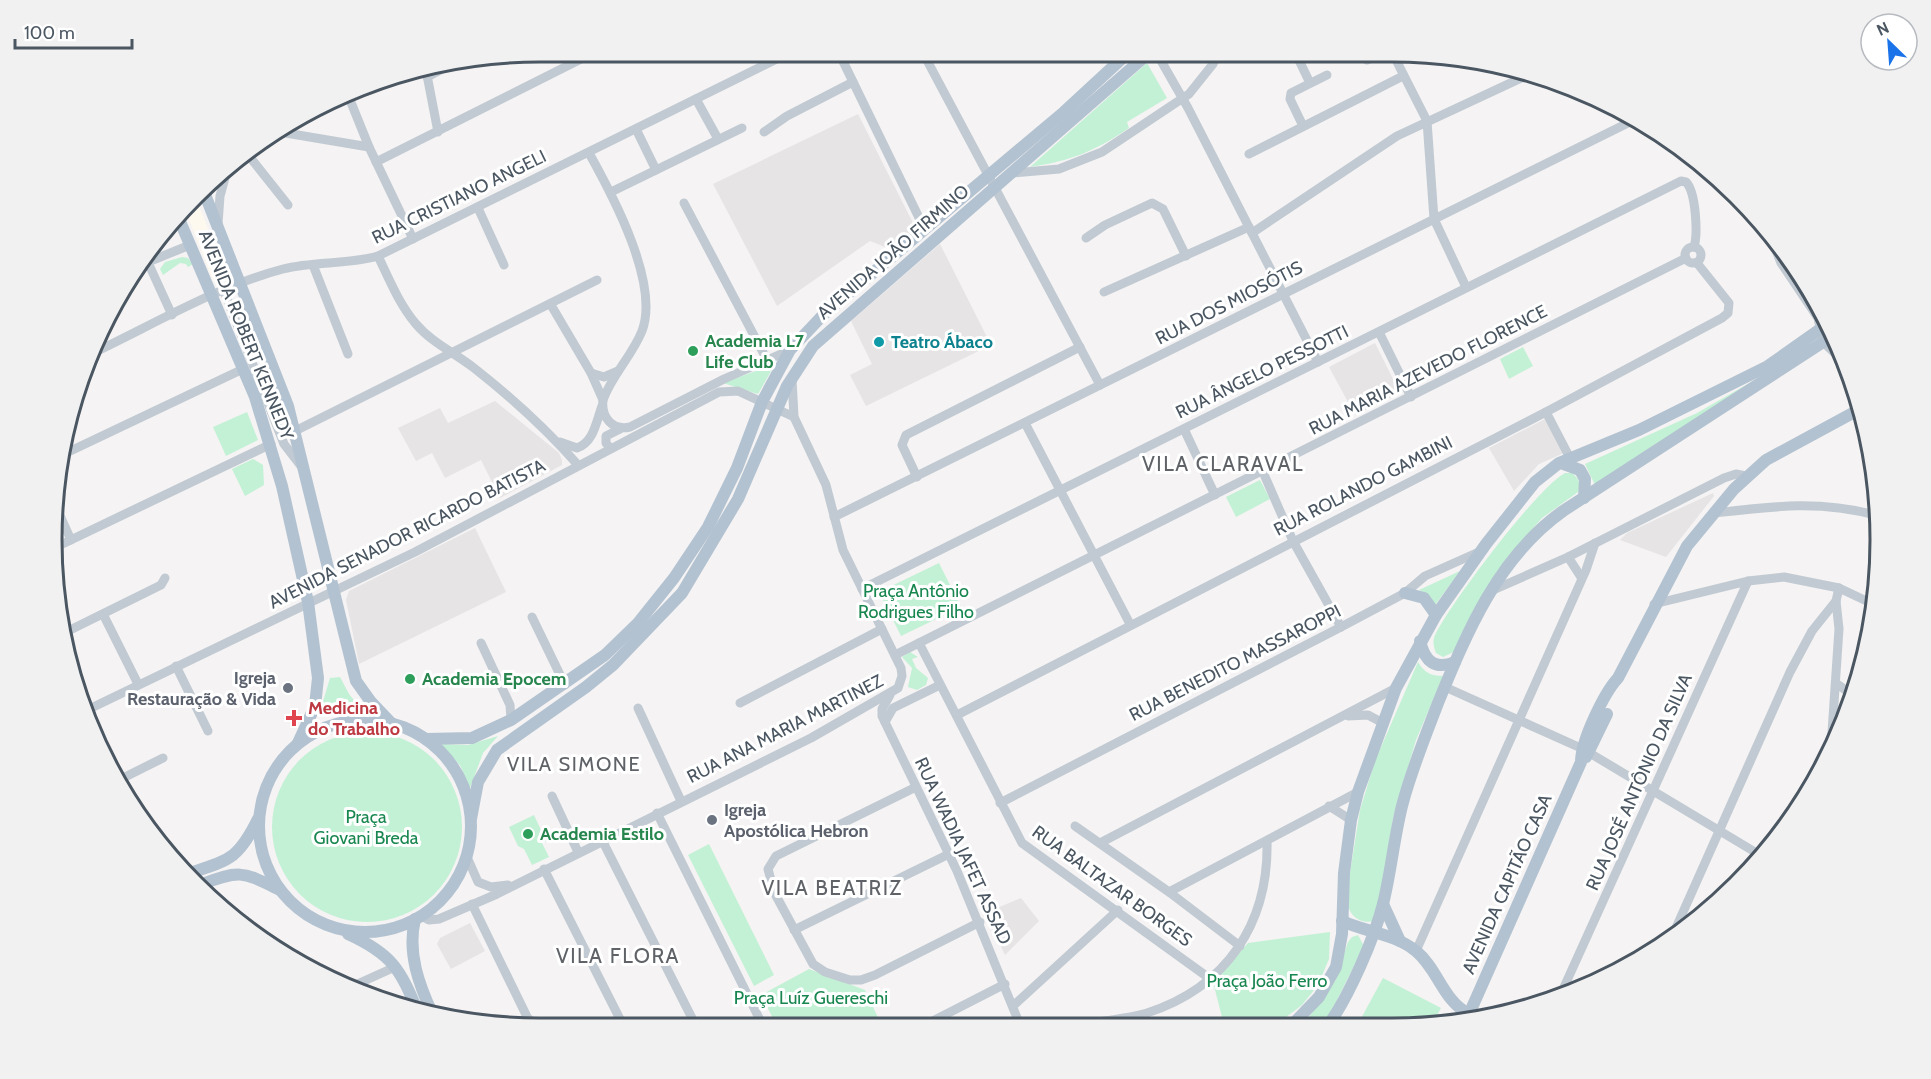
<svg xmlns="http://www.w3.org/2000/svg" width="1931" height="1079" font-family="Cabin,sans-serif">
<rect width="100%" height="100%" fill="#f5f3f3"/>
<polygon fill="#fdf9ef" points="197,200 226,276 213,281 186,212"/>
<g fill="#e6e4e5">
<polygon points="858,114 912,221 914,233 906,241 885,247 870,241 777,306 713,184"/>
<polygon points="940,244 991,345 866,406 850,375 872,364 851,321"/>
<polygon points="1375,343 1396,385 1396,395 1355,415 1329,367"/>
<polygon points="495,401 559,453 562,460 562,465 500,498 481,460 445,478 432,453 416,461 398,428 440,408 448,423"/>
<polygon points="1545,419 1564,453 1539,464 1514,491 1489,448"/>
<polygon points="1713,493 1714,496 1666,557 1620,540 1627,533"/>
<polygon points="475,528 506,592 359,664 346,600 349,591"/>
<polygon points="1021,898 1039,921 1005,955 985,913"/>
<polygon points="470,923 485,951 451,969 437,944 440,938"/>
</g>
<g fill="#c3f1d5">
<path d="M1147 63 1167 98 1127 122 1129 128C1095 151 1071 161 1030 167Z"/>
<polygon points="182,257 188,258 193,264 188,267 186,264 180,263 163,275 160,269 165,262"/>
<polygon points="1523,347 1533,366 1509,379 1500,359"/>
<polygon points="775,364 758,394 723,383"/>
<polygon points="1774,369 1595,485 1585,464 1697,413"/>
<polygon points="247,412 258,440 226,456 213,427"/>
<polygon points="253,459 263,465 264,485 245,496 232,469"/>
<path d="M1565 473H1572C1579 479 1581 483 1578 492L1542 518 1513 551 1456 651 1443 657 1436 653C1434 647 1432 642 1435 635 1451 603 1536 489 1565 473Z"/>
<polygon points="1260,480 1270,499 1236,517 1226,497"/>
<polygon points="939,563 961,607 901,636 879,592"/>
<polygon points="1460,571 1435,605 1430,596 1419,590"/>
<polygon points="910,652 918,657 912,659 916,668 928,678 926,685 917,690 908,687 912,668 902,657"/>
<path d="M1418 662C1424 672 1430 676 1443 676L1416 740 1393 818 1378 914 1375 921C1358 925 1348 914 1346 898L1360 810 1375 761Z"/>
<polygon points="340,677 349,694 362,710 319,715 330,678"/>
<circle cx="367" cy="827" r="95"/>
<polygon points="498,736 483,753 470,788 460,765 439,744 468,745"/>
<polygon points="534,815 546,841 542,843 549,857 532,865 524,849 518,846 509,827"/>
<polygon points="709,844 774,975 754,986 688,855"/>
<polygon points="1330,932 1329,959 1318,985 1302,1005 1277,1024 1224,1025 1213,982 1248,943"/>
<polygon points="1358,935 1364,946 1325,1024 1304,1024 1335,981 1348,942 1352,937"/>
<polygon points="809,969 865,990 882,1026 777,1026 761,995"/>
<polygon points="1383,978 1441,1008 1432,1024 1358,1024"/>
</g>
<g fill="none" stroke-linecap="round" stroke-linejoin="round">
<g stroke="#c1cad2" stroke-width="9">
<polyline points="838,51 925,230"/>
<polyline points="922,51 1100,385"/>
<polyline points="1156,52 1188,108 1318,362"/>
<polyline points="1295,52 1310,83"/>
<polyline points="1360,52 1367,60 1388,52"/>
<polyline points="1392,52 1427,121 1434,219 1466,287"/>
<polyline points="426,70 438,132"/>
<polyline points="427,77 448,66"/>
<polyline points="348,95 369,147 413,239"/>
<polyline points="696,99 718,139"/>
<polyline points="1303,126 1290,99 1291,93 1327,75"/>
<polyline points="636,129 656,170"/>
<polyline points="280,132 369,147"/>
<polyline points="764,132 787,116 853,82"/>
<polyline points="245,151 288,205"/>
<path d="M589 153C613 196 660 284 642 331 632 356 612 375 603 400 601 417 612 431 630 427L724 379 790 350"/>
<polyline points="1249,154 1403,76"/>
<polyline points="376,162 597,51"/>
<polyline points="1012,173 1059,169 1102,152 1189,94 1213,64 1218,52"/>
<polyline points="611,192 742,128"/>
<polyline points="684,203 767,360"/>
<polyline points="478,208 504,265"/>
<polyline points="218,224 220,196 228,167"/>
<polyline points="1768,230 1781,263 1818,318 1823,342 1844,362"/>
<polyline points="1252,233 1397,136 1532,73"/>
<polyline points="1086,238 1105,225 1152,203 1163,209 1186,256"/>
<circle cx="1693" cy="255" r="8"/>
<polyline points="145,256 172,315"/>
<path d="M378 256C389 279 399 304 416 324 432 343 455 353 474 368 511 397 547 430 578 465"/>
<polyline points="148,262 190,245"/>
<polyline points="313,265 348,354"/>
<polyline points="224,291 284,444 301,466"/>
<polyline points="1104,292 1249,227"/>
<polyline points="551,305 591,373 603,400"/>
<polyline points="1379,332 1411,397"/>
<path d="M95 352C156 323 218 286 283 269 315 261 347 265 378 256L793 51"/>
<polyline points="591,373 604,377 618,371"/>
<polyline points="1546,412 1571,460"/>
<polyline points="1025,423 1130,624"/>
<polyline points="1184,429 1215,495"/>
<polyline points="295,431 597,280"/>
<path d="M560 442 577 448C594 442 596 422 602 406"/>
<polyline points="610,448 606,443 606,436 620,429"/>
<polyline points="64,454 243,369"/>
<polyline points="1263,472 1293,541 1341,627"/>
<polyline points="917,477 902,445 906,435 1080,347"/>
<polyline points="58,511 71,540"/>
<path d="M1715 513C1774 506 1821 500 1879 516"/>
<polyline points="834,517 1638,118"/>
<polyline points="54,548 271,444"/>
<polyline points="1568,557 1581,577"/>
<path d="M862 589 1681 181 1686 182C1696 192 1698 234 1694 247"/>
<polyline points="1491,591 1568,557 1724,478 1736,474 1746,476"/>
<polyline points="1654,604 1748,581 1784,577 1839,588 1875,605"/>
<polyline points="103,614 138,684"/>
<polyline points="532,617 565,685"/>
<polyline points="66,632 161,585 165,578"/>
<polyline points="481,643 510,705 511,720"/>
<polyline points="919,643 1022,843 1209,978"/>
<polyline points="895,655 1686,258"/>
<polyline points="176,666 208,731"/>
<polyline points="1837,684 1854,696"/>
<polyline points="1445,687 1583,749 1760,855"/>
<polyline points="890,695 882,709 882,716 957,871 1020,1025"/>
<polyline points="740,703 882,629"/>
<polyline points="638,708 681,801"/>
<polyline points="85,711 415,552 719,392 738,391 794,417"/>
<polyline points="957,715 1546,412 1722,318 1728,313 1729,303 1697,263"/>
<polyline points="1348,716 1368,715 1383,723"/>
<polyline points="885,722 893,708 940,685"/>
<polyline points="1831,747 1839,629 1836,601"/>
<polyline points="121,779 163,758"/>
<polyline points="916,787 776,856 768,869 774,892 813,964 825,972 850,980 861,980 875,975 980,922"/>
<polyline points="552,796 578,852"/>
<polyline points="1000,803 1341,627 1405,593 1425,576 1481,551"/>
<polyline points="1329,806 1351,820"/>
<polyline points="657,813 763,1026"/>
<polyline points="1075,826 1169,892 1240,946"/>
<polyline points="602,840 696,1026"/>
<polyline points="1100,843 1396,688"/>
<polyline points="467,857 478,882 491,887 508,885"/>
<polyline points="544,869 624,1027"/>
<polyline points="1169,892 1358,792"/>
<polyline points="472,904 532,1027"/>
<polyline points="421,916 429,920 439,919 497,894 811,738 898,688 902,676 901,668 843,550 826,485 794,417 792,379"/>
<polyline points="794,930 949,854"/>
<polyline points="1671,939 1790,672 1812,631 1836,601 1839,588"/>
<polyline points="1416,951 1586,570 1595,543"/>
<polyline points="353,986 395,967"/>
<polyline points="1560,996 1748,581"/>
<polyline points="1013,1006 1118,910"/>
<polyline points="1469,1014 1479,1018"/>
<path d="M1069 1025C1095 1022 1122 1020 1147 1013 1227 987 1269 923 1267 841"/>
<polyline points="923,1026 1005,984"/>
<polyline points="513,1027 529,1019"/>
</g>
<g stroke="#b3c2d1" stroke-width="12">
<polyline points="204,192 288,406 356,681 371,702 391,723"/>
<polyline points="179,219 255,397 282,486 308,602 318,678 315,706 298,743"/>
<polyline points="1561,463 1580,470 1585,479 1584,498"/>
<polyline points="1405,593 1424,598 1436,615"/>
<path d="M1420 641C1425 662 1435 670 1455 662"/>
<circle cx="365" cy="826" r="106"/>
<polyline points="426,739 472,738 511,720 605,655 638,623 674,578 708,527 737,468 762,402 790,350 824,314 1064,112 1129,52"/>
<polyline points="1586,757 1607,714"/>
<polyline points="471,819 478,782 497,750 586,687 613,665 682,593 738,499 787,386 813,346 1150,52"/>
<path d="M187 874C229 860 238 860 258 819"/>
<path d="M200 885C241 869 243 872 280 890"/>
<polyline points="1383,904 1400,941"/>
<path d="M415 919C407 953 419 985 433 1015"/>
<path d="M1342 921C1366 932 1395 934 1416 951 1438 969 1443 1001 1469 1014"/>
<path d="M348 934C392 954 400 969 418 1012"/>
<path d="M1466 1021 1581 762C1581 741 1604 693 1618 678L1687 546 1734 489 1766 460 1862 408"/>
<polyline points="1293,1024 1319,997 1336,967 1342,934 1344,873 1351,820 1358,792 1396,688 1436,615 1486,544 1535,482 1559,463 1639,430 1768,366 1829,323"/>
<path d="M1329 1024C1349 996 1374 939 1383 904 1391 872 1394 838 1402 806 1411 771 1425 737 1438 703 1467 632 1498 557 1563 511L1834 335"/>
</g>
</g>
<circle fill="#0f9aa8" stroke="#fff" stroke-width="2" cx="879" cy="342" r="6"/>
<g fill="#2e9e5b" stroke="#fff" stroke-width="2">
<circle cx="693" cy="351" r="6"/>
<circle cx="410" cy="679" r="6"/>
<circle cx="528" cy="834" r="6"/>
</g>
<g fill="#6b7280" stroke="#fff" stroke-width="2">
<circle cx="288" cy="688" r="6"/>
<circle cx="712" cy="820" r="6"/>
</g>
<path fill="#e0444e" stroke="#fff" stroke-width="2" d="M291 709h6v6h6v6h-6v6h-6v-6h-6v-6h6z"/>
<g text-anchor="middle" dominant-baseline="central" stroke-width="6" stroke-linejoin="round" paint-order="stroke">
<g font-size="18" fill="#4a5661" stroke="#fff">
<text transform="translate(459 197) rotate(-26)">RUA CRISTIANO ANGELI</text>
<text transform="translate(893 252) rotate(-41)">AVENIDA JOÃO FIRMINO</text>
<text transform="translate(1229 303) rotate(-27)">RUA DOS MIOSÓTIS</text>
<text transform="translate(246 335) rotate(68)">AVENIDA ROBERT KENNEDY</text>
<text transform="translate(1428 370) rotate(-27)">RUA MARIA AZEVEDO FLORENCE</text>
<text transform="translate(1262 372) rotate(-26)">RUA ÂNGELO PESSOTTI</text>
<text transform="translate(1363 486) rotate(-27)">RUA ROLANDO GAMBINI</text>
<text transform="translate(407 534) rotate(-27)">AVENIDA SENADOR RICARDO BATISTA</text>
<text transform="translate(1235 663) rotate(-27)">RUA BENEDITO MASSAROPPI</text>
<text transform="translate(785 729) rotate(-27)">RUA ANA MARIA MARTINEZ</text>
<text transform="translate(1639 782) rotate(-66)">RUA JOSÉ ANTÔNIO DA SILVA</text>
<text transform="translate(963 851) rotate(65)">RUA WADIA JAFET ASSAD</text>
<text transform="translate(1507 884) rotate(-66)">AVENIDA CAPITÃO CASA</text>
<text transform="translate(1112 886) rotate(36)">RUA BALTAZAR BORGES</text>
</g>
<g font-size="18" font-weight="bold" fill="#27864d" stroke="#fff" text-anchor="start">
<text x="705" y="341">Academia L7<tspan x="705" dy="21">Life Club</tspan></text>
<text x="422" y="679">Academia Epocem</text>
<text x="540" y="834">Academia Estilo</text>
</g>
<g font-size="18" font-weight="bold" fill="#0d838f" stroke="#fff" text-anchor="start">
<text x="891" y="342">Teatro Ábaco</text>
</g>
<g font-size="18" fill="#17864f" stroke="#fff">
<text x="916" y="591">Praça Antônio<tspan x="916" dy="21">Rodrigues Filho</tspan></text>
<text x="366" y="817">Praça<tspan x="366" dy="21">Giovani Breda</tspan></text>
<text x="1267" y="981">Praça João Ferro</text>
<text x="811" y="998">Praça Luíz Guereschi</text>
</g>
<g font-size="18" font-weight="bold" fill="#5b616d" stroke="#fff" text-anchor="end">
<text x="276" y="678">Igreja<tspan x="276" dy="21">Restauração &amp; Vida</tspan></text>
<text x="724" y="810" text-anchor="start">Igreja<tspan x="724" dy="21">Apostólica Hebron</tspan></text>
</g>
<g font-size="18" font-weight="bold" fill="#be3a42" stroke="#fff" text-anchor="start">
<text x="308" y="708">Medicina<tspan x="308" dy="21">do Trabalho</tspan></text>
</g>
<g font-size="20" letter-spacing="1.5" fill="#5f6368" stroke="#fff">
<text x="574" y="764">VILA SIMONE</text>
</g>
<g font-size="21" letter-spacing="1.5" fill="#5f6368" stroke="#fff">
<text x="1223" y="463">VILA CLARAVAL</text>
<text x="832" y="887">VILA BEATRIZ</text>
<text x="618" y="955">VILA FLORA</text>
</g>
</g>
<path d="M0 0H1931V1079H0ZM540 62H1392A478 478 0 0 1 1870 540V540A478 478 0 0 1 1392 1018H540A478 478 0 0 1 62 540V540A478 478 0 0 1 540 62Z" fill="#f1f1f2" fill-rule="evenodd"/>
<path fill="none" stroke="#4a5661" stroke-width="3" d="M540 62H1392A478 478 0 0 1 1870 540V540A478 478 0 0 1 1392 1018H540A478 478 0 0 1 62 540V540A478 478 0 0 1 540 62Z"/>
<g transform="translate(1889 42) rotate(335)"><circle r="28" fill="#ffffff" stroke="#b7bbc0" stroke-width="1.5"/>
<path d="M0-4.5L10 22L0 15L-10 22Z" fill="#1a73e8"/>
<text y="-9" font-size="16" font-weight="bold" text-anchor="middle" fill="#4a5661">N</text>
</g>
<path d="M15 39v9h117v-9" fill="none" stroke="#4a5661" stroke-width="3"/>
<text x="24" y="39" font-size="18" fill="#4a5661" stroke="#ffffff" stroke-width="4.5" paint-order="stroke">100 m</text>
</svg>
